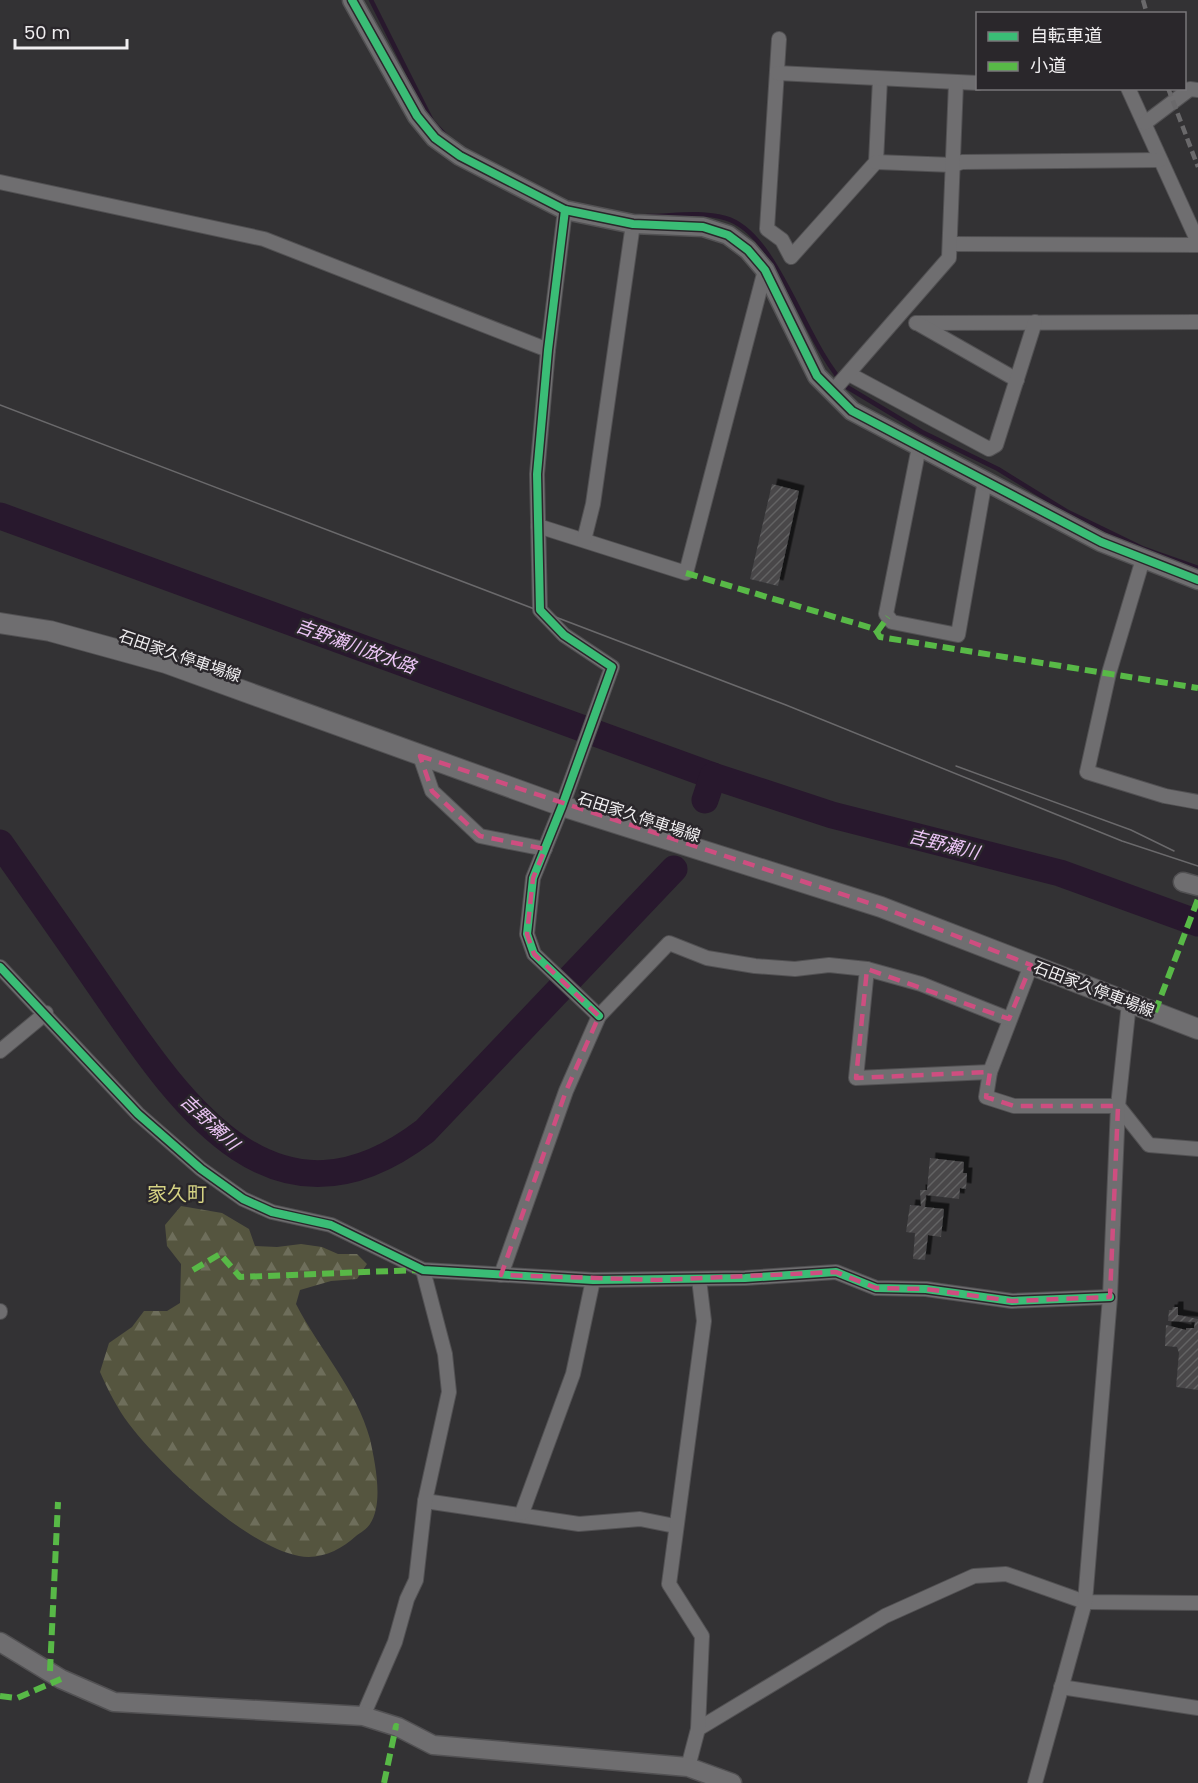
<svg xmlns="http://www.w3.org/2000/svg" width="1198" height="1783" font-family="Poppins,'Noto Sans JP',sans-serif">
<defs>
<pattern id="forest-firs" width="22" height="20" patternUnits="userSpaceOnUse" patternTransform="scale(1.5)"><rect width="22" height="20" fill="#55553f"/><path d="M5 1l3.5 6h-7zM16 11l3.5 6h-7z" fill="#6e6e5b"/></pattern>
<pattern id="building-hatch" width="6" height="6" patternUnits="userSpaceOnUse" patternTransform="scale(1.5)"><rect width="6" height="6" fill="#484749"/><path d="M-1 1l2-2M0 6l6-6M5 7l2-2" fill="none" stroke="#636264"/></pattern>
<filter id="shadow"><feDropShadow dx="5.5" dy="-5.5" stdDeviation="0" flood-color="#0009"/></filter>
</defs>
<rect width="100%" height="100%" fill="#333234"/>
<path fill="url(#forest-firs)" d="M181 1206 222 1213 249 1229 255 1246 277 1247 301 1244 322 1247 338 1254H357L367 1264 357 1279 331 1281 300 1290 296 1304C319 1349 357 1390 370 1439 375 1463 384 1503 370 1524 367 1529 360 1533 356 1536 341 1550 320 1560 299 1556 247 1547 160 1465 129 1424 117 1408 108 1390 100 1372L109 1343 132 1327 144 1311H167L180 1303 181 1264 167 1246 165 1225Z"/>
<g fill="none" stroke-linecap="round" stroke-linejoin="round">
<g stroke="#28182d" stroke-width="4.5">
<polyline points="371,0 432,121 446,136"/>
<path d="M647 216C673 216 700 211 725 218 778 232 805 346 847 387L922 432 998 469 1066 511 1142 548 1198 568"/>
</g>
<g stroke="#28182d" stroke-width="27">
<polyline points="0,516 713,776"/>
<polyline points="705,800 713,776 832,815 1060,873 1198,923"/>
<path d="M0 843C35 893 70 942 104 992 183 1107 276 1245 425 1131L674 869"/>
</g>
</g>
<g fill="url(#building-hatch)" filter="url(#shadow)">
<polygon points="772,484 799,491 778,586 750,579"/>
<polygon points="930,1158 964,1162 963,1173 967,1173 966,1189 960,1188 959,1199 926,1195 925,1207 944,1209 941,1237 928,1235 925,1260 913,1259 915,1233 906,1232 910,1205 921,1206 920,1190 927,1190"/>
<polygon points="1173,1307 1178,1307 1178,1315 1198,1319 1198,1390 1176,1387 1179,1353 1177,1347 1165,1346 1166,1325 1186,1330 1186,1328 1194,1328 1195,1322 1168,1321 1169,1310 1172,1310"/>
</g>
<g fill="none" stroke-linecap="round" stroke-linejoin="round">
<defs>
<g id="minor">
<polyline points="779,39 767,229 782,240 791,257 876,162 880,79"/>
<polyline points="777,73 978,83"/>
<polyline points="1128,88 1198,242"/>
<polyline points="1145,123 1190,89 1198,90"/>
<polyline points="876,162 953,165 962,162 1160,160"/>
<polyline points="0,182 264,239 548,350"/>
<polyline points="565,210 548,350 537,474 540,610 564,635 612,667 562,806 533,878 527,934 534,954 599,1016"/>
<polyline points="950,244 1198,245"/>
<polyline points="916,323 1198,322"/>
<polyline points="917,323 1017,380"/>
<polyline points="849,374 989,449 996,445 1035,322"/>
<polyline points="832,392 949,258 956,83"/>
<polyline points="919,447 886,614 892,622 958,635 985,480"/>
<polyline points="538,526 686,573 765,270"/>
<polyline points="584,540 593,504 633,224"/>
<polyline points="1143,559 1109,673 1087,772 1165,796 1198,802"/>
<polyline points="420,756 432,791 480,836 545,849"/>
<polyline points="1031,965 990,1072 986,1097 1014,1106 1118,1106 1149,1145 1198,1149"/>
<polyline points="0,967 138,1114 201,1169 243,1199 272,1212 331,1225 423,1270 593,1280 745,1278 836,1272 876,1288 926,1289 1012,1301 1110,1297"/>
<polyline points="867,969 856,1078 990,1072"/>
<polyline points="0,1051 46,1013"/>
<polyline points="501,1275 566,1091 599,1016 669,943 707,958 755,966 795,969 829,965 867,969 921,984 1009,1019"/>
<polyline points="0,1311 0,1312"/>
<polyline points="425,1501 579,1524 640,1519 675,1526"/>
<polyline points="522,1513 573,1374 593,1280"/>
<polyline points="1061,1687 1198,1708"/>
<polyline points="363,1716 395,1642 407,1599 416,1580 425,1501 449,1392 445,1354 423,1270"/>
<polyline points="698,1729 885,1616 974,1576 1006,1574 1085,1602 1198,1603"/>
<polyline points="688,1767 698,1729 702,1636 669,1584 704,1321 699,1279"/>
<polyline points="1035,1783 1085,1602 1110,1297 1118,1106 1129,1003"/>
</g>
<g id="tertiary">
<polyline points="352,0 417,116 435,138 460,156 565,210 633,224 703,227 728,235 748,250 765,270 817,376 852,411 1101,542 1198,580"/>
<polyline points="1183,882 1198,886"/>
<polyline points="0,1642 61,1679 114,1702 363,1716 398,1727 433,1745 688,1767 732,1783"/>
</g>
<polyline id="secondary" points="0,623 50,631 166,663 562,806 881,907 1198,1029"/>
</defs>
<use href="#minor" stroke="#525153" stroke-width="16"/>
<use href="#tertiary" stroke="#525153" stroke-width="21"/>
<use href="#secondary" stroke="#525153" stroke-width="22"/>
<use href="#minor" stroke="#6f6e70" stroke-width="14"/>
<use href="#tertiary" stroke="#6f6e70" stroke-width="18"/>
<use href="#secondary" stroke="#6f6e70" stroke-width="20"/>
<g stroke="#6a696b" stroke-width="1.5">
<polyline points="0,405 786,705 1122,841 1198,866"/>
<polyline points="956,766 1131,830 1174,851"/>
</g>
<g stroke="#6a696b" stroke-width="4.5" stroke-dasharray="9 4.5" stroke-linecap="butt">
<polyline points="1143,0 1147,14"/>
<polyline points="1168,88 1198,167"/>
</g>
<g stroke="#58b947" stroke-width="6" stroke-dasharray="12 6" stroke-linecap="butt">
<polyline points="686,573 875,629 880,637 1198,688"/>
<polyline points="877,632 888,617"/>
<polyline points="1155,1012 1198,899"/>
<polyline points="193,1270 220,1254 240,1277 417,1270"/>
<polyline points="50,1671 58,1502"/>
<polyline points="0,1696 17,1698 61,1679"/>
<polyline points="384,1783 396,1726 398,1727"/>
</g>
<defs>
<g id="cycleway">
<polyline points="352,0 417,116 435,138 460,156 565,210 633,224 703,227 728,235 748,250 765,270 817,376 852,411 1101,542 1198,580"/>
<polyline points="565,210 548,350 537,474 540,610 564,635 612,667 562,806 533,878 527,934 534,954 599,1016"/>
<polyline points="0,967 138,1114 201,1169 243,1199 272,1212 331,1225 423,1270 593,1280 745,1278 836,1272 876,1288 926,1289 1012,1301 1110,1297"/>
</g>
</defs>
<use href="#cycleway" stroke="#2a272b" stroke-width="11"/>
<use href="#cycleway" stroke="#3abd76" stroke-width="8"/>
</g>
<path fill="none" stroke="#ce4e80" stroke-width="4.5" stroke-dasharray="12 8" stroke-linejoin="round" d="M420 756 881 907 1031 965 1009 1019 867 969 856 1078 990 1072 986 1097 1014 1106H1118L1110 1297 1012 1301 926 1289 876 1288 836 1272 658 1280 501 1275 566 1091 599 1016 534 954 527 934 533 878 545 849 480 836 432 791Z"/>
<g text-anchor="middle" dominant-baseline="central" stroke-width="5" stroke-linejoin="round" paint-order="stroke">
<g font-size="16" fill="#f0eef0" stroke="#2a272b">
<text transform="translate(180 656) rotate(19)">石田家久停車場線</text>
<text transform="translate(639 817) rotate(18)">石田家久停車場線</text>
<text transform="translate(1094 989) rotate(21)">石田家久停車場線</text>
</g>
<g font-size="18" font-style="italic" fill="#ecc5f6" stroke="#2a272b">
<text transform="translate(356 646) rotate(20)">吉野瀬川放水路</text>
<text transform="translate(944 844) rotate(14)">吉野瀬川</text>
<text transform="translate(210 1122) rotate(43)">吉野瀬川</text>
</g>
<g font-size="20" fill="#d5d283" stroke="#2a272b">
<text x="177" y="1194">家久町</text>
</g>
</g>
<rect x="976" y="12" width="210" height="78" fill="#2a272b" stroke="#79777a" stroke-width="1.5"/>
<rect x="988" y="32" width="30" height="9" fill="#3abd76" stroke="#79777a" stroke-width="1.5"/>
<text x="1030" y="42" font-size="18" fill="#f0eef0">自転車道</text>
<rect x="988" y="62" width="30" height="9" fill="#58b947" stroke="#79777a" stroke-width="1.5"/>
<text x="1030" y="72" font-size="18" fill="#f0eef0">小道</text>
<path d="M15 39v9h112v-9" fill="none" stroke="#f0eef0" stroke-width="3"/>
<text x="24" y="39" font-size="18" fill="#f0eef0" stroke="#2a272b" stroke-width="4.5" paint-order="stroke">50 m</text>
</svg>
